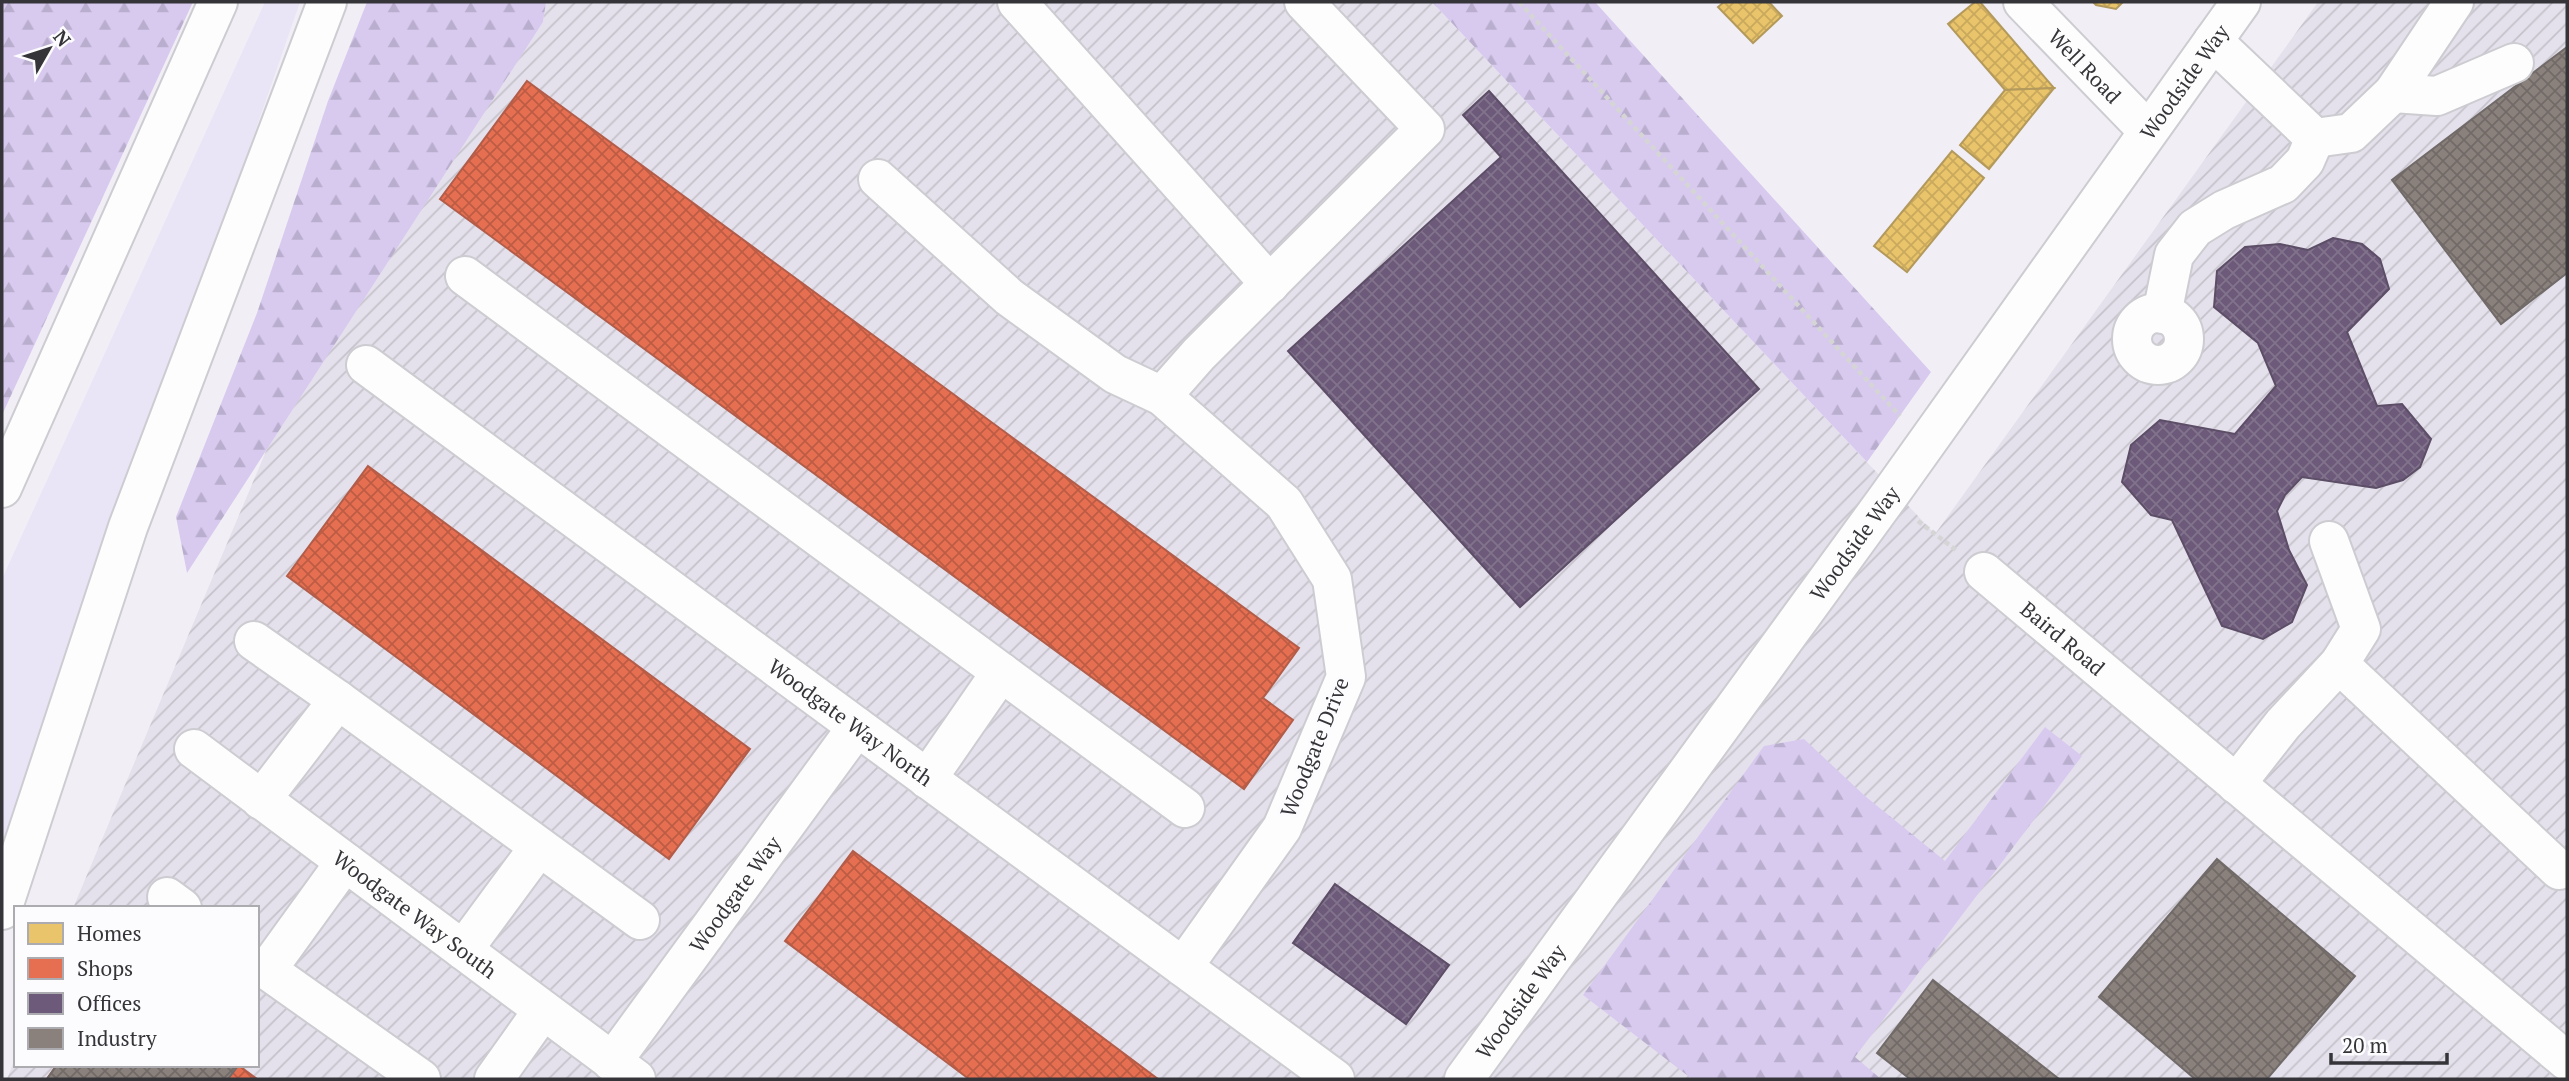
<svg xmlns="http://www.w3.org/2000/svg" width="2569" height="1081" font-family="'PT Serif',serif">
<defs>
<pattern id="industrial-furrows" width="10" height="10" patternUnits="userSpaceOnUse" patternTransform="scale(1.75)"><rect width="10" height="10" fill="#e5e1ec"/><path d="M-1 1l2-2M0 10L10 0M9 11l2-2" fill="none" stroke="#c5c2cb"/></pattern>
<pattern id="forest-firs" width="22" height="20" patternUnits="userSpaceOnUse" patternTransform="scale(1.75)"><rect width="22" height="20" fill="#d8caef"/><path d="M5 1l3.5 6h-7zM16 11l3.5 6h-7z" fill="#baaece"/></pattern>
<pattern id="homes-cross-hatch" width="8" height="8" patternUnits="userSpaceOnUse" patternTransform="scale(1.75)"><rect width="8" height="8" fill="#e9c46a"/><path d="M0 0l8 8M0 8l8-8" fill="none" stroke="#c8a95d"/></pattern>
<pattern id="shops-cross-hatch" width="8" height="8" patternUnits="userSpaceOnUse" patternTransform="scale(1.75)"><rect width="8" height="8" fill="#e76f51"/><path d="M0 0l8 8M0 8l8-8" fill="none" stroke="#bc5c44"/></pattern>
<pattern id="offices-cross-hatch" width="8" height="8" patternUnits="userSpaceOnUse" patternTransform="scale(1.75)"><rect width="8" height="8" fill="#6d597a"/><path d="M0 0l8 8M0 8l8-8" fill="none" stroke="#82738c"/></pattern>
<pattern id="industry-cross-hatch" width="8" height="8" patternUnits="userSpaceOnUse" patternTransform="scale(1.75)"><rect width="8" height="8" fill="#8a817c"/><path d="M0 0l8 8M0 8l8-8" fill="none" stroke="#726a67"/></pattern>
</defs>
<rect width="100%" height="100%" fill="#f1eff5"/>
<polygon fill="url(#industrial-furrows)" points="546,2 1432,2 1935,534 2318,2 2567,2 2567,1079 7,1079 16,1056 16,1065 257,1065 257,908 73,908 277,425 543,22"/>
<polygon fill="#eae4f7" points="265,2 300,2 2,861 2,579"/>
<g fill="url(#forest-firs)">
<polygon points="2,2 193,2 2,415"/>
<polygon points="367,2 546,2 543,22 187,573 176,517 257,313 328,101"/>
<polygon points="1432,2 1595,2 1931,372 1867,462"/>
<polygon points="2045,727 2082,756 1855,1057 1881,1079 1692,1079 1583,995 1764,746 1804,739 1865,796 1945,861"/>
</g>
<g fill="url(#homes-cross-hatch)" stroke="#b3995b" stroke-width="2">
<polygon points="1724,2 1769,2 1782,16 1753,43 1718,7"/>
<polygon points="1975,2 1980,2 2054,88 2005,90 1948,24"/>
<polygon points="2093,2 2123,2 2116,9 2096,5"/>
<polygon points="2054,88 1989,169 1960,145 2005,90"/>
<polygon points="1952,151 1984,178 1907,272 1874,246"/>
</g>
<g fill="url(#shops-cross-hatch)" stroke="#b25d4a" stroke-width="2">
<polygon points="527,81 1299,648 1263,698 1293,720 1244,789 440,199"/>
<polygon points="368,466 750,749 669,859 287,576"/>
<polygon points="853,851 1158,1079 969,1079 785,941"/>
<polygon points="57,1065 238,1065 238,1066 228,1079 47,1079"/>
<polygon points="57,1065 238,1065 257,1079 47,1079"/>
</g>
<g fill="url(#offices-cross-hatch)" stroke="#5c4e66" stroke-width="2">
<polygon points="1489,91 1759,389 1520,607 1288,351 1501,157 1463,115"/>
<polygon points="2333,238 2362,244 2380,259 2389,289 2347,332 2377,406 2402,404 2431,439 2420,467 2403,480 2376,488 2302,477 2285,495 2277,511 2289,550 2307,585 2292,622 2263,639 2222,626 2172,520 2151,515 2122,482 2131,445 2160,420 2235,434 2276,386 2258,343 2214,307 2217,271 2245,247 2280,244 2308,250"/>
<polygon points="1335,884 1449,965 1406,1024 1293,943"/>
</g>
<g fill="url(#industry-cross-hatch)" stroke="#706a68" stroke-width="2">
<polygon points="2567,47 2567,273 2501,324 2392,180"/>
<polygon points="2217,859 2355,976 2267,1079 2195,1079 2099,997"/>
<polygon points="1933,980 2059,1079 1910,1079 1877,1053"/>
<polygon points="57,1065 238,1065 238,1066 228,1079 47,1079"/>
</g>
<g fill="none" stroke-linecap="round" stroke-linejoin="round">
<defs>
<g id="minor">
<polyline points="1017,2 1270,284"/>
<path id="s1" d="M2023 2 2148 131"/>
<polyline points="2393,93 2437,96 2514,63"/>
<polyline points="2315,138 2351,133 2393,93 2454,2"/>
<polyline points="878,179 1009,297 1115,374 1162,396 1284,503 1332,579 1346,677 1282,828 1183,967"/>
<polyline points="465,276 1185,808"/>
<circle cx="2158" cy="339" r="26"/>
<polyline points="2162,314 2174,255 2195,228 2224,210 2283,184 2305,161 2315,138 2213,41"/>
<path id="s2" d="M366 365 1335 1079"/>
<polyline points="1162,396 1199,354 1425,129 1304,2"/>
<path id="s3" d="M1984 572 2567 1061"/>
<polyline points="254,641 338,700"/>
<polyline points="2339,664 2559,870"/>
<path id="s4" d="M194 749 636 1079"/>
<polyline points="927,779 1001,672"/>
<polyline points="2236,784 2283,724 2339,664 2361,629 2329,541"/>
<polyline points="261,800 338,700 640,920"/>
<polyline points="345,862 267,970 421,1079"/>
<polyline points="167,897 182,908"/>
<polyline points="463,950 539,847"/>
<path id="s5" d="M612 1062 857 727"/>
<polyline points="494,1079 543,1010"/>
<path id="s6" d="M1464 1079 1888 497 2241 2"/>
</g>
<g id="highway">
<polyline points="2,488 218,2"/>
<polyline points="2,910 128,527 327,2"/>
</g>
</defs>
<use href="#minor" stroke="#cdccd1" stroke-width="42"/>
<use href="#highway" stroke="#cdccd1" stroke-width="42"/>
<g stroke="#d5d5d6" stroke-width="4.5" stroke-dasharray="5 3.5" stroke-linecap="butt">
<polyline points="1519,2 1900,416"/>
<polyline points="1918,521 1956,550"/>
</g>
<use href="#minor" stroke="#fdfdfe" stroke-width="38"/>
<use href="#highway" stroke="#fdfdfe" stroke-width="38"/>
</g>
<g text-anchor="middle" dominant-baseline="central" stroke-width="7" stroke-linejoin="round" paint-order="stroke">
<g font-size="21" fill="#353438" stroke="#fcfbfe">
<text stroke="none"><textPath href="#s1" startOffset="89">Well Road</textPath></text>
<text stroke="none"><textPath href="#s6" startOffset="1230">Woodside Way</textPath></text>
<text stroke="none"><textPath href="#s6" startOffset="663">Woodside Way</textPath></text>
<text stroke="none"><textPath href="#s3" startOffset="103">Baird Road</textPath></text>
<text stroke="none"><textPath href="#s2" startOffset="602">Woodgate Way North</textPath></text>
<text transform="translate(1314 747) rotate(-68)">Woodgate Drive</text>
<text stroke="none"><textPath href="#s5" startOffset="208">Woodgate Way</textPath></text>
<text stroke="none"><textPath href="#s4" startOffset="276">Woodgate Way South</textPath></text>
<text stroke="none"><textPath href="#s6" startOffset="96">Woodside Way</textPath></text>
</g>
</g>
<rect width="2569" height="1081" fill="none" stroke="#353438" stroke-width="7"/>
<rect x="14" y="906" width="245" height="161" fill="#fcfbfe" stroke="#acabaf" stroke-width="2"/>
<rect x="28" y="923" width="35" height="21" fill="#e9c46a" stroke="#acabaf" stroke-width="2"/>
<text x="77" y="941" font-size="21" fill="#353438">Homes</text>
<rect x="28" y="958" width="35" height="21" fill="#e76f51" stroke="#acabaf" stroke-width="2"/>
<text x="77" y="976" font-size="21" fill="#353438">Shops</text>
<rect x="28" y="993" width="35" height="21" fill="#6d597a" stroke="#acabaf" stroke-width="2"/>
<text x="77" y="1011" font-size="21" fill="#353438">Offices</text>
<rect x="28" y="1028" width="35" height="21" fill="#8a817c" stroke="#acabaf" stroke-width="2"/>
<text x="77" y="1046" font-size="21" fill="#353438">Industry</text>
<g transform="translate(49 49) rotate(51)" stroke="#fcfbfe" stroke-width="5" paint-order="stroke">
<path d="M0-5L12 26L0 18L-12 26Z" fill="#353438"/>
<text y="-10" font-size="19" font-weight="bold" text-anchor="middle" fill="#353438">N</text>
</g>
<path d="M2331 1053v10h116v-10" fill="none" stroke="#353438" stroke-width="3.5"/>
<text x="2342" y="1053" font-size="21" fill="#353438" stroke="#fcfbfe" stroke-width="5" paint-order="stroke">20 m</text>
</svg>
